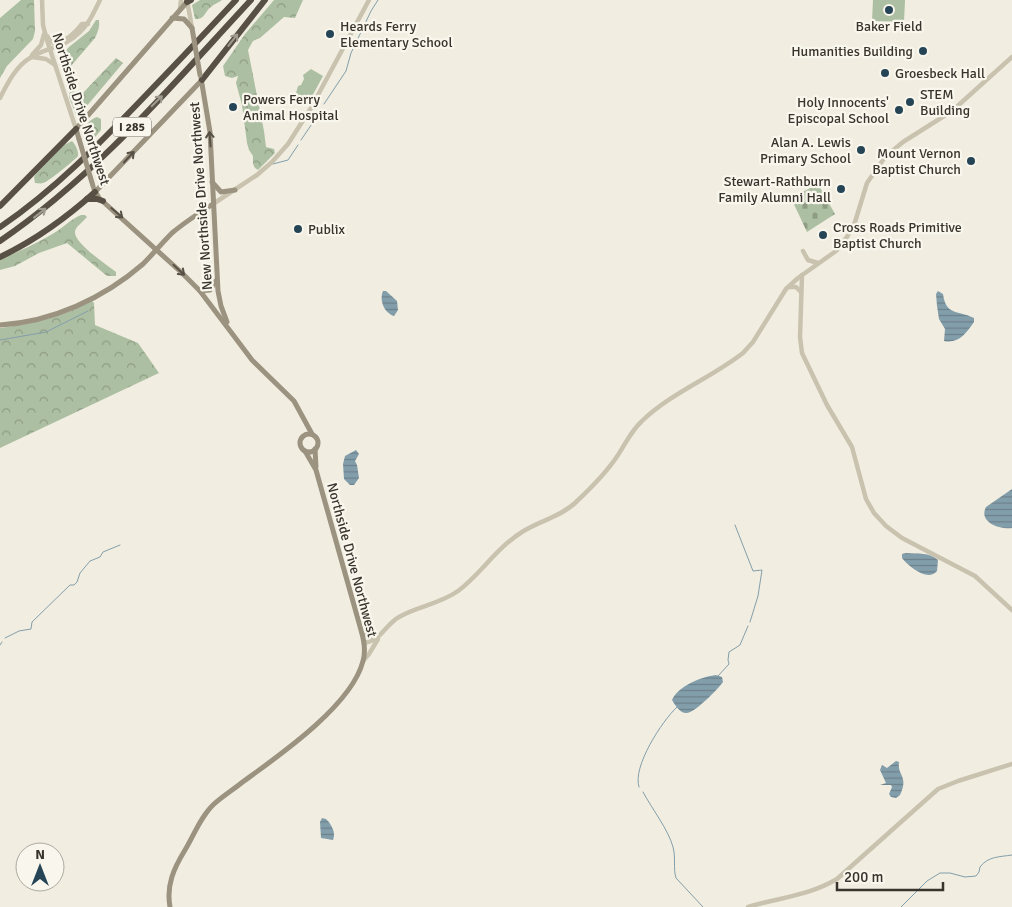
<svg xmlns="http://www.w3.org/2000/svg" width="1012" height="907" font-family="Signika,sans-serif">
<defs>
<pattern id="forest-crowns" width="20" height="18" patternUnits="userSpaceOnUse" patternTransform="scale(1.25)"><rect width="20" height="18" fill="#adbfa2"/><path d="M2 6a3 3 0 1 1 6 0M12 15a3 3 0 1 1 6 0" fill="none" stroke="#8e9c84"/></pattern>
<pattern id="cemetery-stones" width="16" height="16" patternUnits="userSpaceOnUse" patternTransform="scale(1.25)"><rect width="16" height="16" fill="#adbfa2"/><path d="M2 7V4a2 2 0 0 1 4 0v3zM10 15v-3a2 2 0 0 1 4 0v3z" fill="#8e9c84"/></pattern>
<pattern id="water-rules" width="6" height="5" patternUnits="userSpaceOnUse" patternTransform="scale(1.25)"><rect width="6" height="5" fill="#839eab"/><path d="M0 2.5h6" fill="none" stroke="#6c818b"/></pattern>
</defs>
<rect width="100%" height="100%" fill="#f1eee1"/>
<g fill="#adbfa2">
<polygon points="873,0 905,0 904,22 872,21"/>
<polygon points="311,69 323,76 309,102 296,93 298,86 301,85 304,79 303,75"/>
</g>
<g fill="url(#forest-crowns)">
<polygon points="21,0 34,0 35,31 33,39 7,66 0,78 0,18"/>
<path d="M200 0H222C218 3 214 4 211 7 204 12 205 20 195 19L192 5Z"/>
<path d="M274 0H303L295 18 284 17 260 38 253 41 248 50 264 131 266 147 274 149 275 153 258 170C252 167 253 161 253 156L249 150 247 143 242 105 236 83 238 76 232 78 225 76 223 66 245 34Z"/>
<path d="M96 20H99C100 26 98 32 95 38L71 66 68 73H64L60 66 59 58 69 47 89 31Z"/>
<polygon points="116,58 123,63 80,114 76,115 69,97 70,91 73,90 77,94 82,94"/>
<path d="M97 117 101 119V130L91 142H87C79 133 86 121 97 117Z"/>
<path d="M72 141C75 144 79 151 78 156 77 158 47 183 43 183 41 184 38 183 35 183L34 177 36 174 64 145Z"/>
<path d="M81 215H85L87 217C84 221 75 227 75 232 74 243 107 265 116 272V276H107L67 243 39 253 15 266 0 270V259C17 253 39 242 54 233 64 227 71 219 81 215Z"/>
<path d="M92 301 94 303 95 325 138 343 159 373 0 448V328C32 324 63 316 92 301Z"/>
</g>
<polygon fill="url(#cemetery-stones)" points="818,184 835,214 807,232 791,198"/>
<g fill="url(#water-rules)">
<path d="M383 291H386L397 301 398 310 394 316C384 313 379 300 383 291Z"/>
<path d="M938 291 943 294C946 316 958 310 974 318V322C966 333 959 344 944 341L945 329 939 319 937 306 936 294Z"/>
<polygon points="356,450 359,454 355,461 357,465 359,478 354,485 350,485 344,479 343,464 345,456"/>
<path d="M1012 489V528C1000 530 978 522 986 507Z"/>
<path d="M906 553C917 554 930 552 938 560L937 571C928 582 909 567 902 558V554Z"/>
<path d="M716 675 722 677 723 682C718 689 694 714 686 713 680 713 675 705 672 700 678 686 701 677 716 675Z"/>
<path d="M896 761 899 762C897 776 909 776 900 795L896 798 891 797 889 794 892 787 891 785H880L886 783 880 770 882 765 887 768Z"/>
<path d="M322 818 326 819C332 825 336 833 333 840L321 838 320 822Z"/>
</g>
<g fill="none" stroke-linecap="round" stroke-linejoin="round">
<g stroke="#839eab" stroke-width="1">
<polyline points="324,104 346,71 351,53 371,11 378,0"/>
<polyline points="301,140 318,115"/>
<polyline points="273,164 288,160 298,145"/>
<polyline points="0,340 46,332 88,311"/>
<polyline points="735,525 753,571 762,570 758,596 750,622"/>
<polyline points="5,638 19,631 31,629 32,622 70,585 74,585 77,582 80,573 90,561 100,557 103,552 120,545"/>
<polyline points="0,645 2,642"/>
<polyline points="718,676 729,664 728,660 729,652 740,645 748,626"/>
<path d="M639 787C632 767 662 721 677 707"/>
<path d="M643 792C652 809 668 829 673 847 676 858 673 868 676 878L703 907"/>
<path d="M901 907 927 881 940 873H950L965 877 976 876 979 872 980 867C988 856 1000 857 1012 855"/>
</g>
<g stroke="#c8c2ae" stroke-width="4.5">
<polyline points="42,0 43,25 46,37 76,129"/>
<polyline points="187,0 192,28"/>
<polyline points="180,9 181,0"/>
<path d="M47 36 53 43C65 43 75 33 82 24H88"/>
<polyline points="32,55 41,45 44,34"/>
<polyline points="32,57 46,59 55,65"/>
<path d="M0 98C7 84 16 66 30 58 47 47 64 48 79 33 89 24 94 12 100 0"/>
<polyline points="213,204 257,175 272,162 288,144 311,108 369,0"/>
<polyline points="803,251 808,260 818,263"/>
<polyline points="802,275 800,337 802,353 827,405 852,447 866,499 874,513 886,526 902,538 975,576 1012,610"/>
<polyline points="789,287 796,287 801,292"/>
<polyline points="362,634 370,638 377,638"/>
<path d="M364 643C381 641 385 625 399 617 418 606 440 604 458 591 481 574 495 549 522 532 539 521 560 517 575 503 590 489 607 472 618 455 626 443 631 431 642 421 671 393 711 378 743 353L753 342 786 289 798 278 836 251 847 237 855 222 867 183 885 157 903 142 952 111 1012 57"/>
<polyline points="363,661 369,654 378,639"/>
<path d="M748 907C780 897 806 897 837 879L938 789 958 781 1012 764"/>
</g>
<g stroke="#9c9280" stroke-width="5">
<polyline points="172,18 184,19 192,28"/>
<polyline points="201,78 210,132 218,291 221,306 227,322"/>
<polyline points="79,139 76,129 187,2"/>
<polyline points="212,182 221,192 235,190"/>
<polyline points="94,189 99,198 182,273 200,291 252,360 294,401 312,434"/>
<polyline points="95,192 202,80"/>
<polyline points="200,291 210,290 216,281"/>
<path d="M0 325C52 322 104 298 143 264 153 254 162 243 172 233 185 222 199 213 213 204"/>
<circle cx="309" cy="443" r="9"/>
<polyline points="315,449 316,467"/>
<path d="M170 907C166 885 174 868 185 850 194 835 201 816 214 804 223 796 234 789 244 781 280 755 352 705 363 661 366 651 364 640 361 630L316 470 305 451"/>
</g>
<g stroke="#585044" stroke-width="6">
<polyline points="187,2 191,0"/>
<polyline points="202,80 265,0"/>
<polyline points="87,199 97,199 103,201"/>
<polyline points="0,206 76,129"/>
<path d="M0 227C55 190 101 142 147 94 177 63 207 31 236 0"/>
<path d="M0 241C97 175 172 85 251 0"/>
<path d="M0 257C36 240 66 218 95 192"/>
</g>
<g stroke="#9c9280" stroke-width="5">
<polyline points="192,28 200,75"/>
<polyline points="79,139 93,186"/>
</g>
</g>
<defs><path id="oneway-shaft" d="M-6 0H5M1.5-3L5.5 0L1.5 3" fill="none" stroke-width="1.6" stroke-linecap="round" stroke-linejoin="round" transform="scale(1.25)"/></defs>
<g stroke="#a09b90">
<use href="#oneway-shaft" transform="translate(233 40) rotate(-52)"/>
<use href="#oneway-shaft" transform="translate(157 101) rotate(-45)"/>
<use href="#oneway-shaft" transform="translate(40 213) rotate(-38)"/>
</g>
<g stroke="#565045">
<use href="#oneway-shaft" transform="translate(210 139) rotate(-94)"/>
<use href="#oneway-shaft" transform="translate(129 157) rotate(-47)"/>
<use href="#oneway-shaft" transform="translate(117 213) rotate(41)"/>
<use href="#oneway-shaft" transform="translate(179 270) rotate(43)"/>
</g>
<g fill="#254455" stroke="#f9f7ed" stroke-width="2">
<circle cx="889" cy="10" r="5"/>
<circle cx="330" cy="34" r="5"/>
<circle cx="923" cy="51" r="5"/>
<circle cx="885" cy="73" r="5"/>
<circle cx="910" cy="102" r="5"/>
<circle cx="233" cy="107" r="5"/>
<circle cx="899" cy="110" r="5"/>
<circle cx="861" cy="150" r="5"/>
<circle cx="971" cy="161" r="5"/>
<circle cx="841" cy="189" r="5"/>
<circle cx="298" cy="229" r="5"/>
<circle cx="823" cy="235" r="5"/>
</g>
<g text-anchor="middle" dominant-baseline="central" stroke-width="4.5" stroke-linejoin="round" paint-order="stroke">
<rect fill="#f9f7ed" stroke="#726e66" stroke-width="1" x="113" y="117.5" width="38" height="19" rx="4"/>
<g font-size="12" font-weight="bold" fill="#38332c">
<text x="132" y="127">I 285</text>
</g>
<g font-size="14" fill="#38332c" stroke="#f9f7ed" text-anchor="start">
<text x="340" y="26">Heards Ferry<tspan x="340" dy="16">Elementary School</tspan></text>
<text x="889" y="26" text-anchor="middle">Baker Field</text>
<text x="913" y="51" text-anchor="end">Humanities Building</text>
<text x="895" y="73">Groesbeck Hall</text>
<text x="920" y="94">STEM<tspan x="920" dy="16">Building</tspan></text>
<text x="243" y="99">Powers Ferry<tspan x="243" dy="16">Animal Hospital</tspan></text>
<text x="889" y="102" text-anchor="end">Holy Innocents'<tspan x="889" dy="16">Episcopal School</tspan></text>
<text x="851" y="142" text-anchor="end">Alan A. Lewis<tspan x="851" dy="16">Primary School</tspan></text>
<text x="961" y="153" text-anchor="end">Mount Vernon<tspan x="961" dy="16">Baptist Church</tspan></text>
<text x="831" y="181" text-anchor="end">Stewart-Rathburn<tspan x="831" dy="16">Family Alumni Hall</tspan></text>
<text x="833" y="227">Cross Roads Primitive<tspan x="833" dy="16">Baptist Church</tspan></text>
<text x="308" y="229">Publix</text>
</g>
<g font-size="14" fill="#38332c" stroke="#f9f7ed">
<text transform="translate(81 109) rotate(72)">Northside Drive Northwest</text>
<text transform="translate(201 196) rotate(-94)">New Northside Drive Northwest</text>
<text transform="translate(352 560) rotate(75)">Northside Drive Northwest</text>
</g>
</g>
<g transform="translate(40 867)"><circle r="24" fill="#f9f7ed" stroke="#aca9a0"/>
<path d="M0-4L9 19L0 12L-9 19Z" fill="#254455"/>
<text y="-8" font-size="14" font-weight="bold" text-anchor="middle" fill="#38332c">N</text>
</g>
<path d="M837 882v8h106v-8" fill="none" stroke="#38332c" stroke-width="2.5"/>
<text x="844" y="882" font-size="15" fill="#38332c" stroke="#f9f7ed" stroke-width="4" paint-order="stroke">200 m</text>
</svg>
